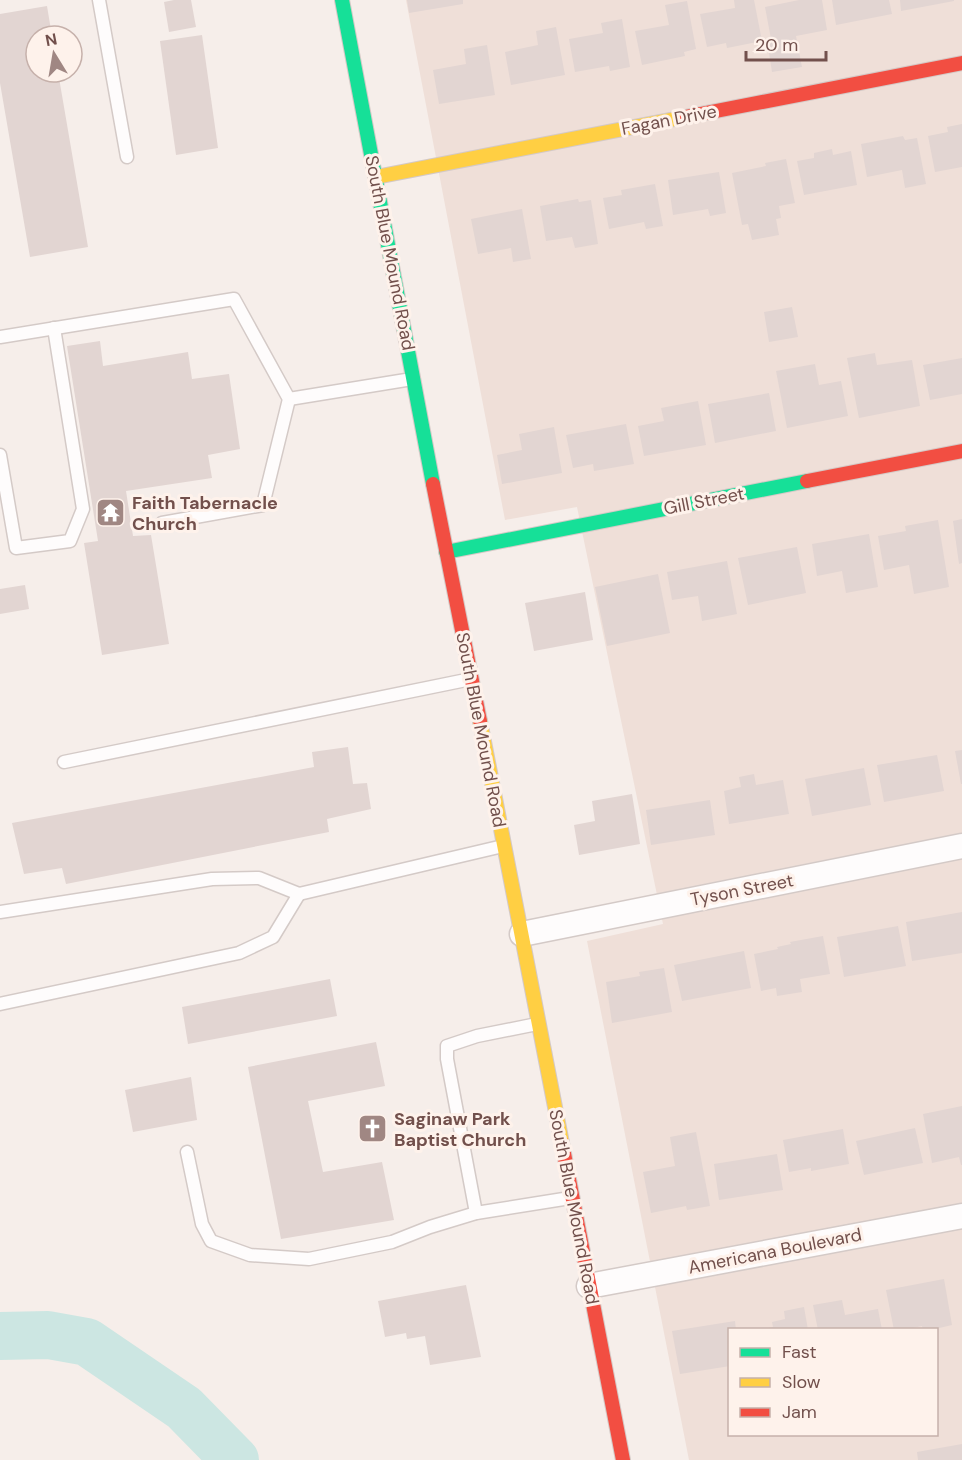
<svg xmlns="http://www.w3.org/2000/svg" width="962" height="1460" font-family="'DM Sans',sans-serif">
<rect width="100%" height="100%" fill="#f6eeea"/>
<path fill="#efdfd8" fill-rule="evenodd" d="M406 0H962V1460H689L587 941 663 924 577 507 505 520ZM730 1330H936V1434H730Z"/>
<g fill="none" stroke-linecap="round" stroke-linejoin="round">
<polyline stroke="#cce6e2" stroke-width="48" points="0,1336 48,1335 87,1342 184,1408 235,1460"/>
</g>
<g fill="#e2d5d2">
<polygon points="174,0 191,0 196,27 169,32 164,2"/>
<polygon points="407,0 463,0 463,4 409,13"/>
<polygon points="734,0 754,0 762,41 727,48 726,43 707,47 700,14 735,8"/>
<polygon points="799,0 822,0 827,30 796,36 802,67 772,72 767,40 771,39 765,7"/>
<polygon points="832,0 889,0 892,14 836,25"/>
<polygon points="900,0 954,0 954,1 901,11"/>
<polygon points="687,1 696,49 684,52 685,56 642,65 635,31 669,25 665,5"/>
<polygon points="47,6 52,36 36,36 36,72 58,72 88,247 30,257 0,83 0,14"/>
<polygon points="622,19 630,67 610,71 609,66 575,72 569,39 603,33 601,23"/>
<polygon points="556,27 565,75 511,85 505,52 538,45 536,31"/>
<polygon points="202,35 218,148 176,155 160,41"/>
<polygon points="487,45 495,95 439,104 433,70 466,64 464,49"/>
<polygon points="962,124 962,167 935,172 928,136 948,132 947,127"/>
<polygon points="903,136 905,140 917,138 926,184 905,188 902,170 867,177 861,144"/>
<polygon points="832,149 833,155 851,151 857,185 804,195 797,161 814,158 814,153"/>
<polygon points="786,159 795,203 779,206 781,218 776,219 779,235 752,240 748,224 742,225 732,173 766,166 765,163"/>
<polygon points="719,172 726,213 710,216 708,209 673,215 668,180"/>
<polygon points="655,184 663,226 646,229 644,222 609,229 603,198 622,195 621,190"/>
<polygon points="578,199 579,202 591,200 598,244 575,248 572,237 546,241 540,206"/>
<polygon points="522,209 531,259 513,262 511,248 478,254 471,219"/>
<polygon points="792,307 798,337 769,342 764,312"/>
<polygon points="100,341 103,366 188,352 192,379 229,374 240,449 208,455 212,478 126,491 133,536 151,535 169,644 102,655 84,543 98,541 67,346"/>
<polygon points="875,353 877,365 912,360 920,406 859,418 847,358"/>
<polygon points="962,358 962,394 930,400 923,365"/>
<polygon points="815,364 819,385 841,381 848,416 787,428 776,371"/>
<polygon points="769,393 776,431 715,443 708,404"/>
<polygon points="698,401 706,445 644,456 638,426 664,421 661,408"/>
<polygon points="626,424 634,464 594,471 593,464 573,468 566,435"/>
<polygon points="554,427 562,473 502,484 497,455 522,450 519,434"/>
<polygon points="962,519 962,563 959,564 953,521"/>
<polygon points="938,520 949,587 914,594 909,565 884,570 878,536 906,531 905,526"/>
<polygon points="869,534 878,587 846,593 842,571 817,576 812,544"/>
<polygon points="797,547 806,593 748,605 738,558"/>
<polygon points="727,561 737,614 702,621 698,596 672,600 667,572"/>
<polygon points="658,574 670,633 607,646 595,587"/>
<polygon points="25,585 29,609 0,614 0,589"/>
<polygon points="585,592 593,640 534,651 525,603"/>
<polygon points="348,747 353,784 367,783 371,809 327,819 329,832 66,884 62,868 24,874 12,823 314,767 312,752"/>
<polygon points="962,750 962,784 961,784 955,751"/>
<polygon points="937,755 944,791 884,802 877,765"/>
<polygon points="864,768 871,805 812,816 805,779"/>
<polygon points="754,774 756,785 783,780 789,814 729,824 724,791 741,787 739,777"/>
<polygon points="632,794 640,844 579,855 574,825 595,821 592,801"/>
<polygon points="710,800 715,835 651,845 646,810"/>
<polygon points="962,912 962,953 912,961 906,922"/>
<polygon points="898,926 906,966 844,977 837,937"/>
<polygon points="823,936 830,974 800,979 802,992 777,996 776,988 761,991 754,954 778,949 777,947 791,944 790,942"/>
<polygon points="744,951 751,988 682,1001 674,965"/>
<polygon points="664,968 672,1012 612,1023 606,982 640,976 639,972"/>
<polygon points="330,979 337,1016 188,1044 182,1007"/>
<polygon points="376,1042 385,1086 308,1101 323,1172 382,1162 394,1220 281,1239 248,1067"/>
<polygon points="191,1077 197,1120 133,1132 125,1090"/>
<polygon points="962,1106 962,1165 961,1165 959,1157 932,1163 923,1114"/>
<polygon points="915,1128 923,1163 864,1175 856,1141"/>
<polygon points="843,1129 849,1164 811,1171 811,1168 789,1172 783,1140"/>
<polygon points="696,1132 710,1206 687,1210 686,1206 651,1213 643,1172 675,1166 670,1137"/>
<polygon points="777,1154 783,1190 719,1200 714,1164"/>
<polygon points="944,1279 952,1325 931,1330 923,1330 922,1326 904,1330 894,1330 886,1290"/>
<polygon points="466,1285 481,1357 430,1365 425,1336 407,1339 406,1333 385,1337 378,1301"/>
<polygon points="842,1300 845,1315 878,1309 882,1330 818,1330 813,1305"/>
<polygon points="804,1307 808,1330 767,1330 767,1328 773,1327 772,1322 785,1319 784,1311"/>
<polygon points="735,1321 736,1330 730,1330 730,1366 680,1374 672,1331"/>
<polygon points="962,1444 962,1460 918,1460 917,1452"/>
</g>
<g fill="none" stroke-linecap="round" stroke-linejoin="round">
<defs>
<g id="lane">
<polyline points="99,0 127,157"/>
<polyline points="0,337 234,299 289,399 263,505 162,523"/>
<polyline points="289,399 412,379"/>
<polyline points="0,455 16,548 70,541 83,509 54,328"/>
<polyline points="64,762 471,679"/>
<polyline points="0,912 212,879 259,878 299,894 503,846"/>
<polyline points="0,1004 239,953 273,937 299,894"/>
<polyline points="187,1152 202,1224 211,1241 250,1255 309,1259 392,1242 430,1227 476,1213 570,1198"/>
<polyline points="476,1213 447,1059 447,1046 477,1036 537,1024"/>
</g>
<g id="street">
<polyline points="522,934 962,846"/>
<polyline points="589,1286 962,1216"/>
</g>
<g id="fast">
<polyline points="342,0 433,484"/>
<polyline points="446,552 807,481"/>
</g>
<g id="slow">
<polyline points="376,177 680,118"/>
<polyline points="480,721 562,1143"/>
</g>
<g id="jam">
<polyline points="680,118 962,63"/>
<polyline points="807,481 962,451"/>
<polyline points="433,484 480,721"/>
<polyline points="562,1143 623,1460"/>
</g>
</defs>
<use href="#lane" stroke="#d4cac7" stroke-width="15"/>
<use href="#street" stroke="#d4cac7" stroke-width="27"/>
<use href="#fast" stroke="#d4c9c6" stroke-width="16"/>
<use href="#slow" stroke="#d4c9c6" stroke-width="16"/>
<use href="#jam" stroke="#d4c9c6" stroke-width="16"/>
<use href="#lane" stroke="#fefcfc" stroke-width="12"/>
<use href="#street" stroke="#fefcfc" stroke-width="24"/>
<use href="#fast" stroke="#16e098" stroke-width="14"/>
<use href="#slow" stroke="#ffcf43" stroke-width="14"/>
<use href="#jam" stroke="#f24e42" stroke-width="14"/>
</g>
<defs>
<symbol id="temple-square" viewBox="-11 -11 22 22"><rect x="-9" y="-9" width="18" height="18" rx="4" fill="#a08783" stroke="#fef2eb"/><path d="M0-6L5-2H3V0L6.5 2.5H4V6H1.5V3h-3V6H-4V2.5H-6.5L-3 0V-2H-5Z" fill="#fff"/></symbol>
<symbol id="church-square" viewBox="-11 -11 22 22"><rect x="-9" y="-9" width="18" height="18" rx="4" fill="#a08783" stroke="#fef2eb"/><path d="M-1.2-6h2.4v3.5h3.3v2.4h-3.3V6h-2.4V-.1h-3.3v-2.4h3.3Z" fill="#fff"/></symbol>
</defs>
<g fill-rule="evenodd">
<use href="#temple-square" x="94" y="496" width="33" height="33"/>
<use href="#church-square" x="356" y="1112" width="33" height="33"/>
</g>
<g text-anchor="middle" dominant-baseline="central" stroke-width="6" stroke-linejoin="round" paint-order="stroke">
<g font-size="18" fill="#72504c" stroke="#fef2eb">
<text transform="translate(669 120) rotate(-11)">Fagan Drive</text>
<text transform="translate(390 253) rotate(79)">South Blue Mound Road</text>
<text transform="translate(704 501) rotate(-11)">Gill Street</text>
<text transform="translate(481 730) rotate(79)">South Blue Mound Road</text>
<text transform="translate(742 890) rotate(-11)">Tyson Street</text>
<text transform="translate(574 1207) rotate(79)">South Blue Mound Road</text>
<text transform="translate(775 1251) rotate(-11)">Americana Boulevard</text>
</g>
<g font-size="18" font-weight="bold" fill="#72504c" stroke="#fef2eb" text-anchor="start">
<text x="132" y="503">Faith Tabernacle<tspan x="132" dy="21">Church</tspan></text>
<text x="394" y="1119">Saginaw Park<tspan x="394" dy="21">Baptist Church</tspan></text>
</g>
</g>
<rect x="728" y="1328" width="210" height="108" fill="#fef2eb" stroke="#c6b1ab" stroke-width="1.5"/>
<rect x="740" y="1348" width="30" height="9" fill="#16e098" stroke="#c6b1ab" stroke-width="1.5"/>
<text x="782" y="1358" font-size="18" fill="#72504c">Fast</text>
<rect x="740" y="1378" width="30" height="9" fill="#ffcf43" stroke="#c6b1ab" stroke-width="1.5"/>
<text x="782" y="1388" font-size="18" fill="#72504c">Slow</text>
<rect x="740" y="1408" width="30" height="9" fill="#f24e42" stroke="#c6b1ab" stroke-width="1.5"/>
<text x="782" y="1418" font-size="18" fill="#72504c">Jam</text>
<g transform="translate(54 54) rotate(349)"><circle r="28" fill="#fef2eb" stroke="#c6b1ab" stroke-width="1.5"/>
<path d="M0-4.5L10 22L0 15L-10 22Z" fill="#a08783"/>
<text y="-9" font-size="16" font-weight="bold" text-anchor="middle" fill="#72504c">N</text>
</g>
<path d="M746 51v9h80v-9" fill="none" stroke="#72504c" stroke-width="3"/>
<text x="755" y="51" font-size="18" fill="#72504c" stroke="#fef2eb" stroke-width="4.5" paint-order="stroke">20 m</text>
</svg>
